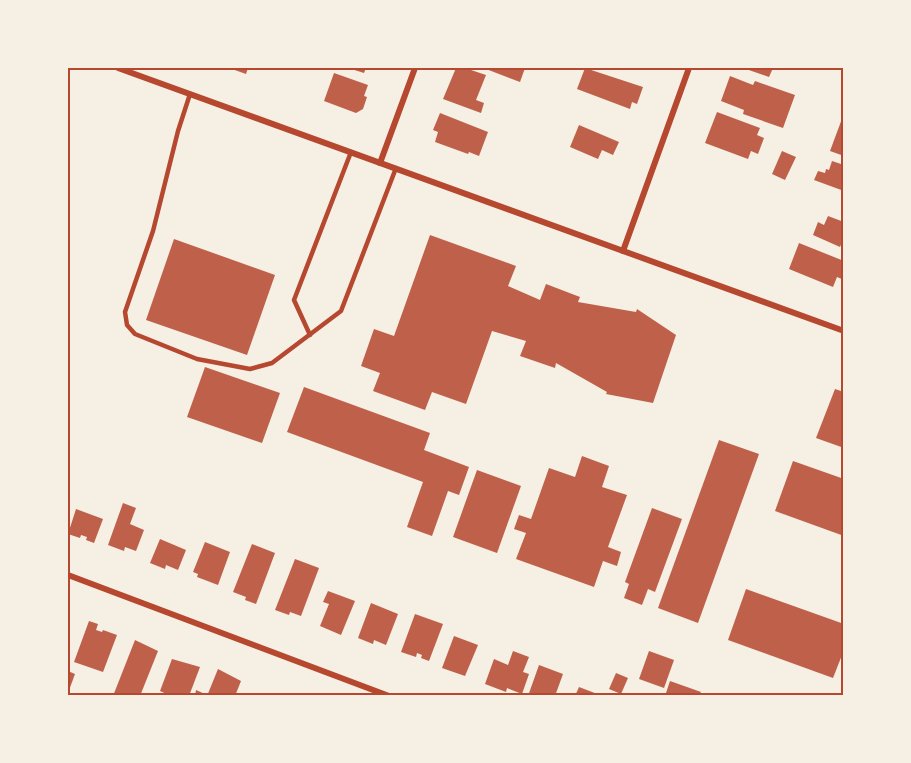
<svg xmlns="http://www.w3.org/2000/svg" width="911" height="763" font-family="'Work Sans',sans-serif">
<rect width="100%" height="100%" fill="#f6efe4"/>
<g fill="#bf614a">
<polygon points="229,68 248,68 246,74"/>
<polygon points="348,68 366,68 364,73"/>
<polygon points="456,68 465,68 486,75 476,100 484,103 481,113 443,99"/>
<polygon points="486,68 525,68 520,82 486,69"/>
<polygon points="585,68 643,87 637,104 632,102 630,109 577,89"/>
<polygon points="743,68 773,68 769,77"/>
<polygon points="334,73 368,85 364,96 367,97 363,109 356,113 324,101"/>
<polygon points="730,76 753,85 755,81 795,95 783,128 743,114 744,110 721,101"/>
<polygon points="717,112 760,128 757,135 764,138 758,154 751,151 748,159 705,143"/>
<polygon points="440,113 488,132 479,156 469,152 468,154 435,142 438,132 433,130"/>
<polygon points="843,116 844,116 844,156 830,151"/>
<polygon points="579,125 619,142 613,155 602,150 598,159 570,147"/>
<polygon points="782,151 796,157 785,180 772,174"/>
<polygon points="832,161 844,165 844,191 814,180 818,171 825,173 826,169 829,170"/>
<polygon points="828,216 844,222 844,238 840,247 813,235 818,222 824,225"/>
<polygon points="430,235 516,266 508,286 540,300 546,284 580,297 578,302 636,312 637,309 676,335 653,403 606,394 607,392 556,363 555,368 520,356 526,341 492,331 466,404 432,392 425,410 373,391 380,373 361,366 374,329 394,336"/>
<polygon points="174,239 275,275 247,355 146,320"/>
<polygon points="799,243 844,261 844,280 837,277 833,287 789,269"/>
<polygon points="205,367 280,393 262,443 187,417"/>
<polygon points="304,387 430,433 424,450 469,467 459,495 448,491 432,536 407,527 423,482 287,432"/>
<polygon points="835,389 844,392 844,448 816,438"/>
<polygon points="719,440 759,454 698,623 658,608"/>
<polygon points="582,456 609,466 602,487 627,495 608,547 621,552 617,566 603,561 594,587 516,559 526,533 514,529 519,515 531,519 549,468 575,477"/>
<polygon points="793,461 844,479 844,536 775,511"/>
<polygon points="477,470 521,486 497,553 453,537"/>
<polygon points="123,503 136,508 130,524 144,530 136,551 125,547 124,551 108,545"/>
<polygon points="652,508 682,519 655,592 648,589 642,605 624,598 629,584 625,582"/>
<polygon points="76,509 103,519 94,543 86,540 87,537 81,535 80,538 68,534"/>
<polygon points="160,539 186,550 178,570 166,565 165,569 150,563"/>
<polygon points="205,542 230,552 218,585 197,577 198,574 193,572"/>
<polygon points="252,544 275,553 256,604 245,600 246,597 233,592"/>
<polygon points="295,559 319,568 301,616 290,612 289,615 275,610"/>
<polygon points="746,589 844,624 844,650 833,678 728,640"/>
<polygon points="328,591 355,601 341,635 320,626 329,604 323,602"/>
<polygon points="371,603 398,614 386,645 374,640 373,644 358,638"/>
<polygon points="415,614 443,624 429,661 421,658 422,655 417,653 416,657 401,652"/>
<polygon points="89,621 98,624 96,630 102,632 103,630 117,635 103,672 74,662"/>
<polygon points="454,636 478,645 465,676 442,668"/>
<polygon points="135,640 158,651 140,696 113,696"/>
<polygon points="513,651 529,657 523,672 529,674 522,694 507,688 506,692 485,684 494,659 508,665"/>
<polygon points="649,651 674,660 664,688 639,679"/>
<polygon points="172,659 200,667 189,696 171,696 160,691"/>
<polygon points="539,665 563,674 555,696 528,696"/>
<polygon points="218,669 241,681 235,696 207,696"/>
<polygon points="68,671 75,674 68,693"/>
<polygon points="616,673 628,678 621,694 609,689"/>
<polygon points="670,681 701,692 699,696 665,696"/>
<polygon points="579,687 600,695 600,696 575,696"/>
<polygon points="196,690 205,694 205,696 195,696"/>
</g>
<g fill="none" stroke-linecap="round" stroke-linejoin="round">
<g stroke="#b5482f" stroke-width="4.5">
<polyline points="190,94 178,131 153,231 125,312 127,325 135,334 197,359 250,369 272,363 341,311 396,168"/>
<polyline points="310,335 294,300 351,152"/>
</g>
<g stroke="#b5482f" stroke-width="6">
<polyline points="118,68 844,331"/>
<polyline points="380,163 415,68"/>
<polyline points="623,251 689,68"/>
<polyline points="68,575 389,696"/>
</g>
</g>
<rect width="911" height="763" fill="none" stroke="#f6efe4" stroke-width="138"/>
<rect x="69" y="69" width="773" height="625" fill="none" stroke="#b5482f" stroke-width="2"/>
</svg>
